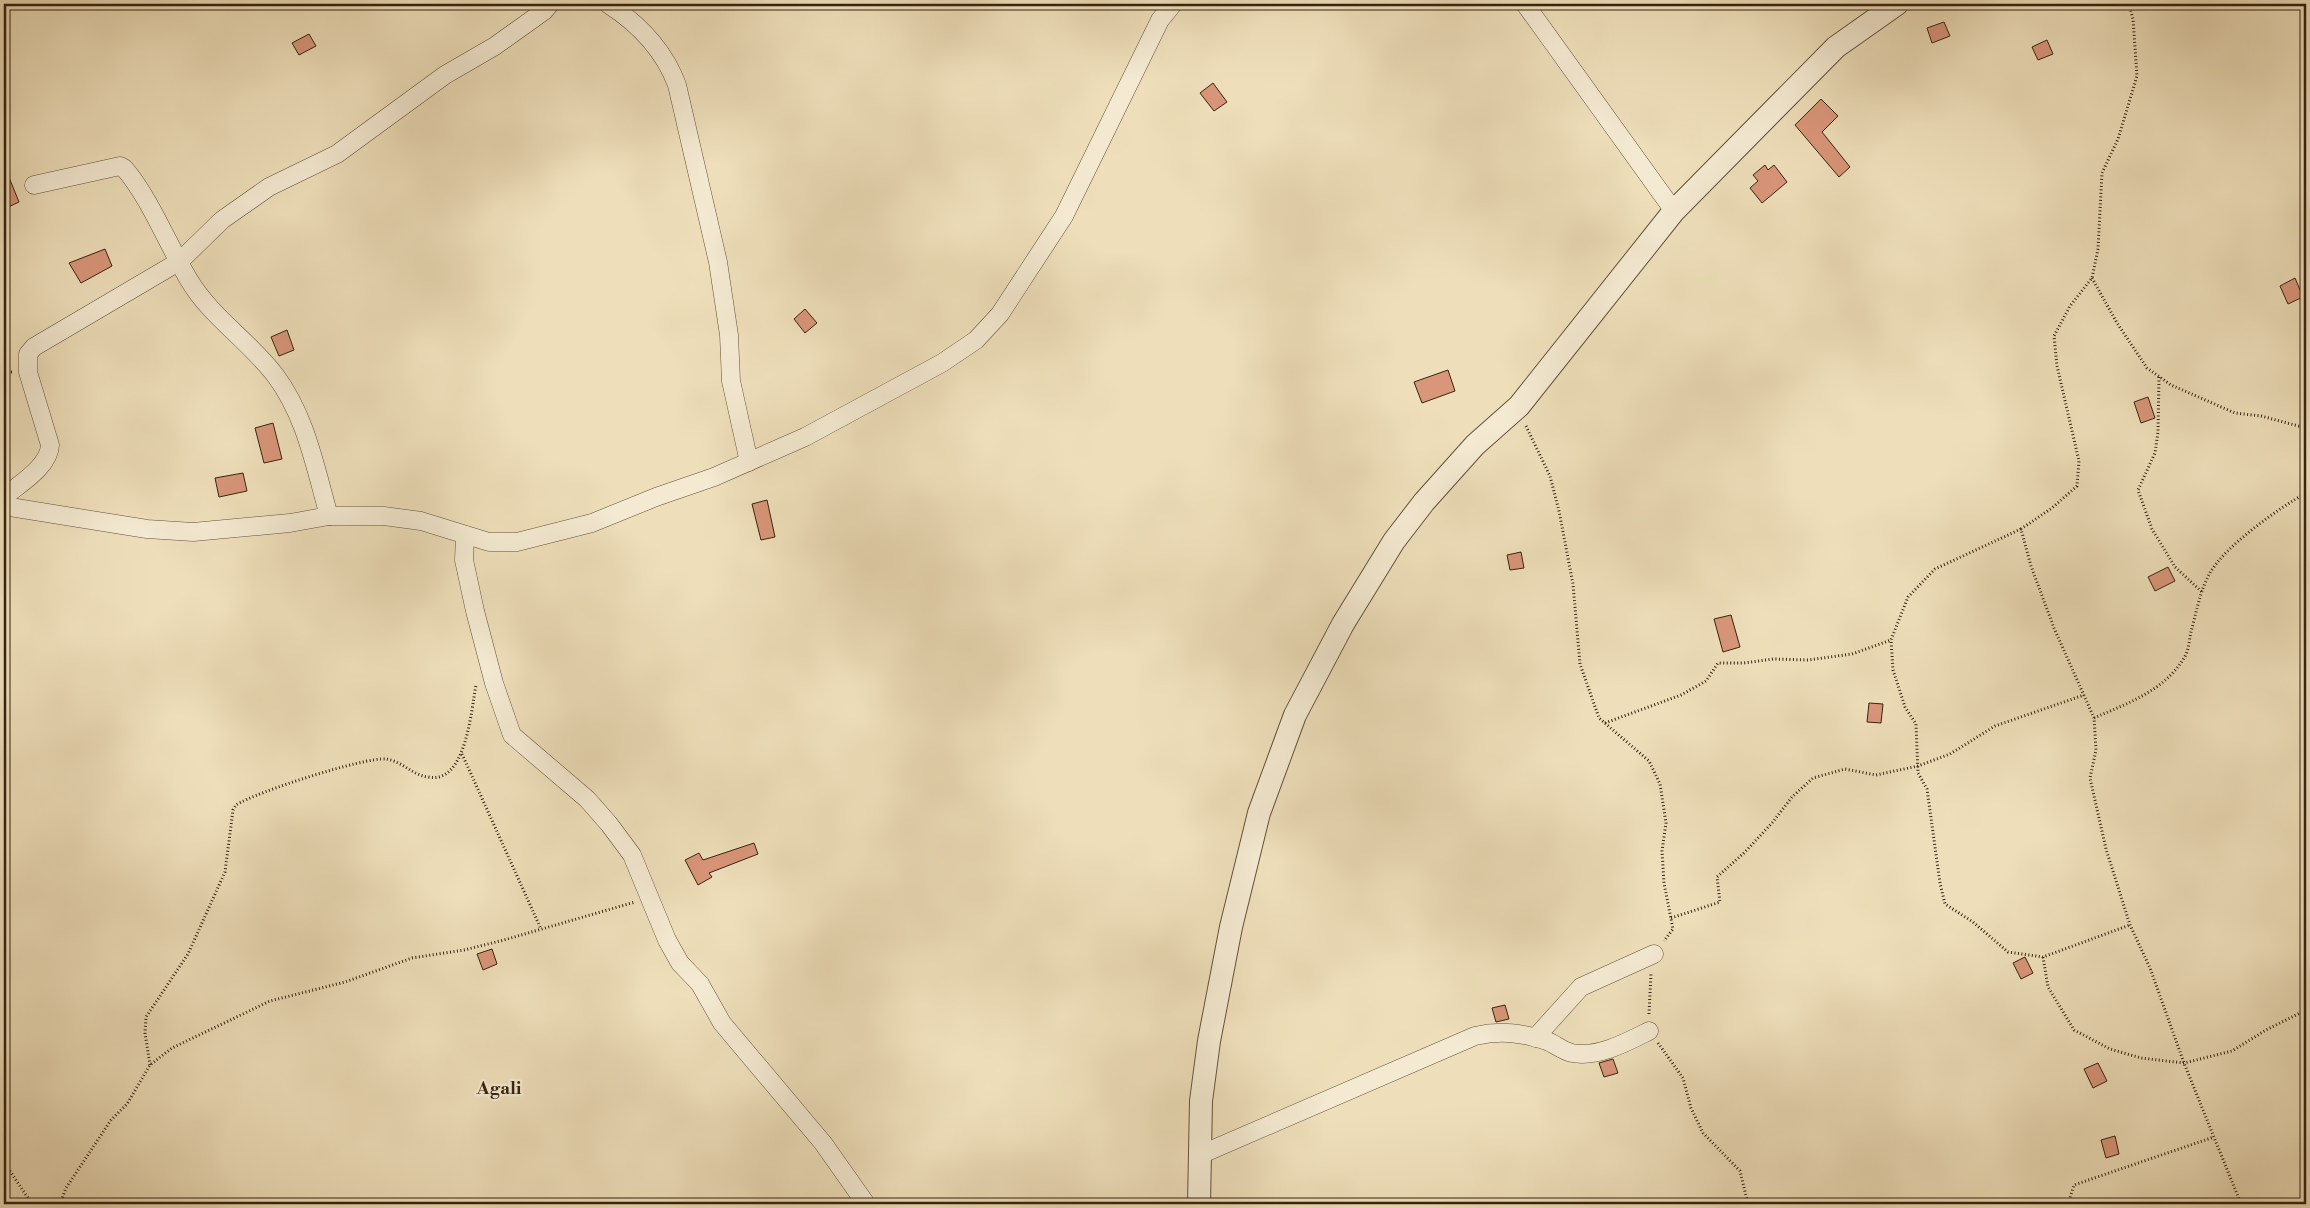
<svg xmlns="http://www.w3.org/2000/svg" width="2310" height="1208" font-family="'Libre Bodoni',serif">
<rect width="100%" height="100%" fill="#eedfba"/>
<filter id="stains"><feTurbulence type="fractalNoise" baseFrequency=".004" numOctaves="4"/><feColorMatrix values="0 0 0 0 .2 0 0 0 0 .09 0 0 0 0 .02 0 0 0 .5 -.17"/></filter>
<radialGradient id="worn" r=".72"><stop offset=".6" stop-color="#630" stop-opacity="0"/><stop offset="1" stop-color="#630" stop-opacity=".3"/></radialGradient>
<g fill="#da967a" stroke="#35230e">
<polygon points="1944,22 1950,36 1932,43 1927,28"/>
<polygon points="309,34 316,46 299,55 292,43"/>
<polygon points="2047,40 2053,54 2038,60 2032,47"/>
<polygon points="1213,83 1227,102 1214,111 1200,93"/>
<polygon points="1821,99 1838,116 1822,132 1850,167 1839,177 1795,125"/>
<polygon points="4,165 19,202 4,209"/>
<polygon points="1765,165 1768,170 1774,165 1787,182 1762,203 1750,188 1758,181 1753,175"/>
<polygon points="105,249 112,266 81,283 69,263"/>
<polygon points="2295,278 2303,297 2288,304 2280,286"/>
<polygon points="805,309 817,323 805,333 794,319"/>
<polygon points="287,330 294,350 279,356 271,337"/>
<polygon points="1448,370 1455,391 1422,403 1414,382"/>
<polygon points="2148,397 2155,418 2141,423 2134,402"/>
<polygon points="273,423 282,459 264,463 255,428"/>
<polygon points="243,473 247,491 219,497 215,478"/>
<polygon points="767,500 775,537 761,540 752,504"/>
<polygon points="1521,552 1524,568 1510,570 1507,555"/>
<polygon points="2168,567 2175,581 2155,591 2148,577"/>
<polygon points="1731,615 1740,647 1723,652 1714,619"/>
<polygon points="1869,703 1883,704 1881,723 1867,722"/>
<polygon points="754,843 758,854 709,873 712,877 698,885 685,860 699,853 703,860"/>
<polygon points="492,949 497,964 483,970 477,954"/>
<polygon points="2025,957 2033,973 2021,979 2013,963"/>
<polygon points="1505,1005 1509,1019 1496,1022 1492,1008"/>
<polygon points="1613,1059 1618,1073 1604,1077 1599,1063"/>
<polygon points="2098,1063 2107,1081 2093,1088 2084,1069"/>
<polygon points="2115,1136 2119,1154 2106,1158 2101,1140"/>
</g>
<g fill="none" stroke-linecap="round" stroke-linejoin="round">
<defs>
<g id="minor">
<path d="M608 4C639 24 664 50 677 85L718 262 729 335 731 381 749 462"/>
<polyline points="1525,4 1674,211"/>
<path d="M34 185 120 166 124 168C150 198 168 245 189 280 211 317 249 341 275 375 306 416 315 467 329 516"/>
<path d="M4 497C19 484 49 467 50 445L28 372V354L34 347 180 261 222 220 269 187 337 154 445 75 495 46 544 11 550 4"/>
<polyline points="4,506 147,529 193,532 290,523 329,516 384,516 421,521 489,542 517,542 592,523 656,497 714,477 805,437 942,363 976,340 1000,314 1064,216 1160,20 1173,4"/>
<polyline points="465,535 464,560 475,611 494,683 512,735 587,799 609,824 632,855 667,940 680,963 700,984 722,1023 823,1143 866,1204"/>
<polyline points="1535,1038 1581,987 1654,954"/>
<path d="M1202 1154 1475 1036C1501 1030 1523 1033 1547 1041 1555 1044 1563 1051 1572 1053 1598 1058 1627 1042 1649 1031"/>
</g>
<polyline id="tertiary" points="1199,1204 1201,1101 1209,1041 1231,927 1259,813 1295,715 1343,624 1394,541 1424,502 1475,445 1519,406 1674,211 1836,47 1897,4"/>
</defs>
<use href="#minor" stroke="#635239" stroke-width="19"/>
<use href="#tertiary" stroke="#635239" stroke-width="24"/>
<g stroke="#35230e" stroke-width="3" stroke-dasharray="1 2.5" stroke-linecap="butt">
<polyline points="2129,4 2133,19 2137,76 2118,139 2102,173 2098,249 2092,278 2070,306 2054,336 2057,366 2079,461 2077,486 2052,508 2021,529 2031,566 2054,628 2094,718 2096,750 2090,778 2106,849 2130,925 2150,968 2184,1063 2241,1204"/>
<polyline points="2092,278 2117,323 2147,368 2171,385 2235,413 2261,416 2306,428"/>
<polyline points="4,372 12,372"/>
<polyline points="2159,377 2158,432 2155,453 2138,490 2152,529 2175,567 2203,593"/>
<polyline points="1526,426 1550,476 1559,511 1573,584 1580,664 1599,718 1649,761 1660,784 1666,823 1662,851 1664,883 1673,929 1664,941"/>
<polyline points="2306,428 2304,443 2306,447"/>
<polyline points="2021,529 1935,569 1908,597 1891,640 1893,670 1905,707 1916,724 1918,773 1927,789 1940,883 1945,904 1973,922 2008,952 2043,957 2130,925"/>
<path d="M2094 718C2128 703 2164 691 2184 658 2189 651 2189 640 2191 632 2196 614 2200 590 2210 573 2225 546 2279 508 2306 493"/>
<polyline points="1605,723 1681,695 1706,681 1718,663 1744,663 1773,659 1808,660 1852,654 1891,640"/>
<polyline points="462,754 541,929"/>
<polyline points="1671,918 1720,902 1717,877 1745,852 1772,823 1792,797 1813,778 1845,769 1876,775 1918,766 1950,754 1995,726 2084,695"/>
<polyline points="2043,957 2048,987 2074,1030 2110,1049 2141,1058 2184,1063 2232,1051 2266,1030 2306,1010"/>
<polyline points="1649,1014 1651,973"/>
<polyline points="1658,1043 1683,1078 1691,1108 1703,1133 1740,1171 1748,1204"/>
<path d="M150 1065 145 1033 146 1017 188 954 225 872 233 810 236 805C256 792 364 757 386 759 402 761 412 775 428 777 466 785 471 711 476 685"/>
<polyline points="4,1162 32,1204"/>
<polyline points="60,1204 66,1188 111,1120 127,1104 150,1065 172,1048 270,1001 345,982 412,958 464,950 504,940 635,902"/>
<polyline points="2068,1204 2074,1185 2214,1137"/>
</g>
<use href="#minor" stroke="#f4ead2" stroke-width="18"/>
<use href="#tertiary" stroke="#f4ead2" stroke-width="22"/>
</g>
<g text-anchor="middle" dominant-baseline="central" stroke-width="4.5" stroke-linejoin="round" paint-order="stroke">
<g font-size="18" font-weight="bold" fill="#35230e" stroke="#f4ead2">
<text x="499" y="1088">Agali</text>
</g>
</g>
<rect width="2310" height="1208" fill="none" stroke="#eedfba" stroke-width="20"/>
<rect x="5" y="5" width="2300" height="1198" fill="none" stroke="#35230e" stroke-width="2.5"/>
<rect x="10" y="10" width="2290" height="1188" fill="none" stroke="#35230e"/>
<rect width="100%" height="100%" filter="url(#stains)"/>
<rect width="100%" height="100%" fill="url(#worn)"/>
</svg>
